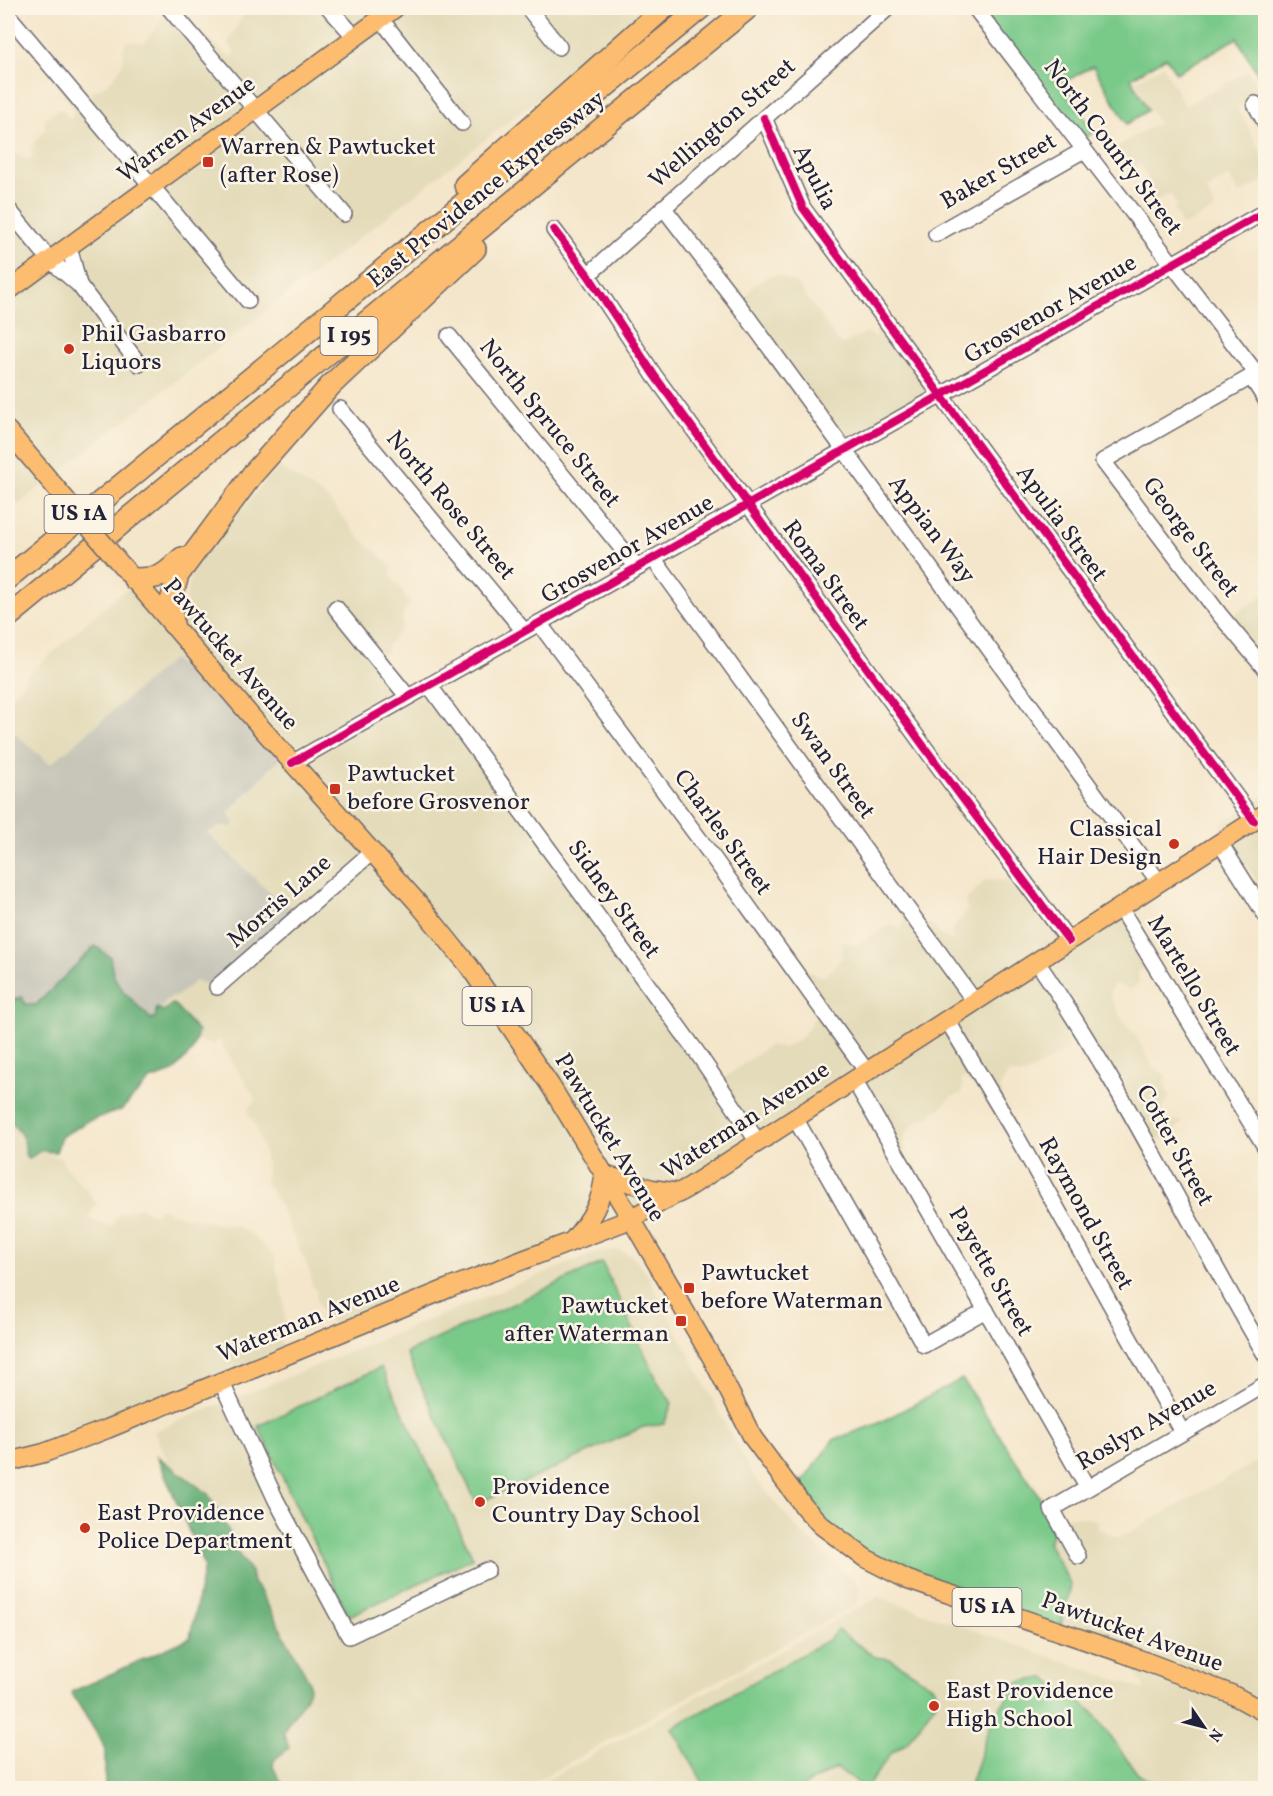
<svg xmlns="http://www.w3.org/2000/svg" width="1273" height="1796" font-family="Vollkorn,serif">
<rect width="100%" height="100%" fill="#fcf5e5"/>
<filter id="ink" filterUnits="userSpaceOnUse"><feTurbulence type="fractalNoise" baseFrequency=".0167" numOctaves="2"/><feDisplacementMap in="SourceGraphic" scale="12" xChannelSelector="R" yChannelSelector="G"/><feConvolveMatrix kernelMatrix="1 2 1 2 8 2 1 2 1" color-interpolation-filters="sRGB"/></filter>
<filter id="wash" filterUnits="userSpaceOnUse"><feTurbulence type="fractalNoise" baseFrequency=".008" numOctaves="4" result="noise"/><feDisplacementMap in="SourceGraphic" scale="24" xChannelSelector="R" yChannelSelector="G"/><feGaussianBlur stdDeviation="1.35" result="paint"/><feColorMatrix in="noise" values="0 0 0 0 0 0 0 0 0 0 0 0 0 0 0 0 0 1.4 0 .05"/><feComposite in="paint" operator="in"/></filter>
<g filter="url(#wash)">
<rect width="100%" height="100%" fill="#f4e6cb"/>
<g fill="#e4dbba">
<polygon points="264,8 654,8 8,512 8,156 12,152 28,160 33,155 30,149 45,129 45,119 58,109 63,110 71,120 74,110 56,84 66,82 87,106 92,91 99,89 113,79 123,64 123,49 127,41 144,43 163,19 179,18 201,42 205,35 229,56 236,54 228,43 246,10"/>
<polygon points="1163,66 1185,106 1248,71 1261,95 1237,108 1265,160 1265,180 1239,194 1229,177 1206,189 1215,209 1183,226 1173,209 1177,206 1170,193 1150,204 1141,188 1150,183 1140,164 1127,171 1114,148 1158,123 1135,81"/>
<polygon points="777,275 796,283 841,345 867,332 876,338 878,326 867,311 868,307 939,389 843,445 740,304 755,285 769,276"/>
<polygon points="278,466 327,498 359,537 392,567 391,577 410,602 402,616 403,623 400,630 387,646 387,652 377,656 407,693 423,685 719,1082 769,1045 785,1048 802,1037 816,1015 824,1016 798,974 802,966 816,975 824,976 843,957 843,942 856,945 892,924 901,930 904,920 892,899 924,928 930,922 940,935 951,940 954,939 951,932 968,909 965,904 967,899 986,879 1010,881 1024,878 1069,937 1119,905 1167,983 1161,993 1151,977 1144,970 1138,970 1139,983 1130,990 1115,983 1111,989 1111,997 1123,1022 1136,1036 1151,1064 1166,1076 1164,1084 1170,1097 1160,1113 1169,1119 1183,1122 1168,1136 1161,1139 1144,1137 1095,1052 1089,1060 1078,1041 1068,1034 1063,1034 1068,1045 1066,1051 1024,1075 1009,1073 1000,1087 1003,1097 996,1099 991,1094 986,1099 975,1085 964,1078 961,1079 963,1087 961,1094 951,1097 941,1108 913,1125 906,1133 903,1143 907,1151 898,1152 857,1083 644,1219 334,1332 329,1318 322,1313 316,1299 316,1290 311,1283 311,1274 279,1204 265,1182 267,1169 264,1152 255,1124 248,1115 248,1108 256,1100 219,1040 212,1045 200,1041 160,1009 171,997 177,995 196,980 207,983 289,905 283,905 207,833 220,826 227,827 229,813 272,769 187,672 173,659 52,763 49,763 14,733 8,734 8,700 24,683 26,676 118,595 137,584 176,629 188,615 186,597 193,568"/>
<polygon points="1265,594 1265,677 1225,621"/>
<polygon points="1265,795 1265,894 1221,824"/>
<polygon points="8,1119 20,1130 26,1146 38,1152 62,1158 64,1165 88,1191 96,1204 89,1218 95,1222 112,1226 119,1214 140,1207 154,1215 161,1208 171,1213 217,1224 236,1226 252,1235 274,1256 284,1301 285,1323 278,1337 287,1354 8,1462"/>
<polygon points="617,1250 631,1255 646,1272 751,1473 799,1531 860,1586 857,1604 523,1788 260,1788 273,1694 154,1431 597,1252"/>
<polygon points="1265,1457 1265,1788 533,1788 878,1597 1146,1690 1128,1662 1058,1636 1071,1585 1048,1542 1053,1530 1061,1520 1069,1516 1084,1517 1098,1521 1098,1529 1119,1538"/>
</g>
<polygon fill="#c6c5b8" points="173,659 187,672 204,661 285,753 229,813 235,823 233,827 220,826 207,833 283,905 289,905 298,915 218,987 195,981 177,996 171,997 160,1009 156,1008 156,1017 152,1019 124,992 114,977 113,963 95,946 36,1005 8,1002 8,734 14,733 49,763 52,763"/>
<g fill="#79c989" stroke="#4e7662" stroke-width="1.5">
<polygon points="976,8 1265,8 1265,86 1237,38 1176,73 1166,57 1131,78 1148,110 1127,124 1093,66 1064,82 1093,133 1079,143"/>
<polygon points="602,1263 659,1384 672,1403 664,1424 643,1427 477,1504 406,1353"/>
<polygon points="381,1367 473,1558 349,1616 258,1426"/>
<polygon points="962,1379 1057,1523 1048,1543 1071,1585 1058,1636 877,1567 793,1495 833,1440 877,1424"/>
<polygon points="838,1630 875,1657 891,1659 935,1688 937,1701 907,1743 891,1753 866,1788 836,1768 800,1788 706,1788 672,1728 828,1640"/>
<polygon points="1045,1678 1091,1710 1137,1773 1159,1788 969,1788 991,1721 1018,1682"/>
</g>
<g fill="#62ad75" stroke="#426858" stroke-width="1.5">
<path d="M95 946 110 957 114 977 124 992 151 1019 156 1017V1008L164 1011 172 1004 176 1006 198 1032 192 1051 173 1072 150 1080 121 1110 88 1121 61 1137 56 1152 40 1151 28 1159 25 1154C27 1138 18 1130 8 1119V1002L22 997 25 1004 36 1005Z"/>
<path d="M157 1456 208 1494 232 1537 235 1549 251 1572 253 1583 260 1591 309 1681C312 1702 283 1720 284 1735 285 1739 288 1744 289 1748L274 1760 273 1767 284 1788H105V1751L102 1742 71 1692 190 1638 204 1566Z"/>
</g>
</g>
<g filter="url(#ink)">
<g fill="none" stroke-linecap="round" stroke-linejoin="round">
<defs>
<g id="minor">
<polyline points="169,8 344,214"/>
<polyline points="329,8 355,37"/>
<polyline points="528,8 559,47"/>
<polyline points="975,8 1257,374"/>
<polyline points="8,15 248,301"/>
<polyline points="380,18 462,123"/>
<polyline points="1255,104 1266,124"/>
<polyline points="764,118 803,208 1254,821"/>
<polyline points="663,207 746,315 1159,882"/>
<polyline points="8,209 50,260 79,285 69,246"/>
<polyline points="554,230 588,275 654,375 936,763 1069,941"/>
<polyline points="936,234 1084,150"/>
<polyline points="588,275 888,8"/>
<polyline points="79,285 139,364"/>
<polyline points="449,336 637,567"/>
<polyline points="1263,370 1103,461 1220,615 1266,670"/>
<polyline points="1251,377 1266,400"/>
<polyline points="340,409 524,631"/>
<polyline points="653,558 975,1002"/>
<polyline points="336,608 408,697"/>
<polyline points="539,623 712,856 867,1072"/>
<polyline points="429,685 696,1051 758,1142"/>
<polyline points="292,763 1266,211"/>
<polyline points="1220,843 1266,916"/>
<polyline points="1120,908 1266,1148"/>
<path d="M1037 962C1123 1087 1189 1225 1266 1356"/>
<polyline points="217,987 372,852"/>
<polyline points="947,1020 1013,1130 1182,1432"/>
<polyline points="854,1080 1087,1487"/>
<polyline points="795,1118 924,1345 986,1310"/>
<polyline points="221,1381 276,1500 349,1636 487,1570"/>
<polyline points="1078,1556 1052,1509 1266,1384"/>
</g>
<g id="major">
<polyline points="8,291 395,8"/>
<polyline points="8,431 40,469"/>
<polyline points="117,560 256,722 417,902 469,966 550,1085 629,1215 712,1358 753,1438 805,1508 821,1525 865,1558 908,1580 1123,1653 1231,1694 1266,1713"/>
<path d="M573 1240C591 1219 602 1203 604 1175L652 1189 679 1193"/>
<polyline points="8,1462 44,1453 107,1429 449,1288 626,1221 689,1187 1266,813"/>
</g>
<g id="highway">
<polyline points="465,185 664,8"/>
<polyline points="8,578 701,8"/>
<path d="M134 579C160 579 164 576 182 558"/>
<polyline points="8,617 748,8"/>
<polyline points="173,624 171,601 178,575 252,475 331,385 475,249"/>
</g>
</defs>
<use href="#minor" stroke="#6c676d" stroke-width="18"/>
<use href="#major" stroke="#6c676d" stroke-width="21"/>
<use href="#highway" stroke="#6c676d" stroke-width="24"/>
<use href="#minor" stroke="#fff" stroke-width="15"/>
<use href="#major" stroke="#fcbd6f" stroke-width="18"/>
<use href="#highway" stroke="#fcbd6f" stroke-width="21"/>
<defs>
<polyline id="major-bridge" points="40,469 117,560"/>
</defs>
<use href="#major-bridge" stroke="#6c676d" stroke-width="21" stroke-linecap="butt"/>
<use href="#major-bridge" stroke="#fcbd6f" stroke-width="18"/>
<defs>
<g id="cycleway">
<polyline points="764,118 803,208 1254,821"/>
<polyline points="554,230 588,275 654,375 936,763 1069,941"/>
<polyline points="292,763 1266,211"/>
</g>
</defs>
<use href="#cycleway" stroke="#fcf5e5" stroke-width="11"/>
<use href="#cycleway" stroke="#d6006c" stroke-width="8"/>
</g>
</g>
<g fill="#c8321e" stroke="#fcf5e5" stroke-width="2">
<rect x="202" y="156" width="12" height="12" rx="3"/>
<circle cx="69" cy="349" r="6"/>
<rect x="329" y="783" width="12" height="12" rx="3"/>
<circle cx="1174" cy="844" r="6"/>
<rect x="683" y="1282" width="12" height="12" rx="3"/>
<rect x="675" y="1315" width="12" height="12" rx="3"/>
<circle cx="480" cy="1502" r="6"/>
<circle cx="85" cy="1528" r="6"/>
<circle cx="934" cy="1706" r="6"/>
</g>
<g text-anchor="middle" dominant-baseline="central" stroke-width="5" stroke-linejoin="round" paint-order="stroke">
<g fill="#fcf5e5" stroke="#63616e" stroke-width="1.5">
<rect x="320.5" y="317" width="57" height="38" rx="4.5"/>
<rect x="44.5" y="495" width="69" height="38" rx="4.5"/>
<rect x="462.5" y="987" width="69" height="38" rx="4.5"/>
<rect x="952.5" y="1588" width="69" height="38" rx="4.5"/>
</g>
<g font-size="22" font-weight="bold" fill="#22223b">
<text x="349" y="336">I 195</text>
<text x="79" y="514">US 1A</text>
<text x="497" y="1006">US 1A</text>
<text x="987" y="1607">US 1A</text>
</g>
<g font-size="24" fill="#22223b" stroke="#fcf5e5">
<text transform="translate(723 124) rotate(-41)">Wellington Street</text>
<text transform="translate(187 130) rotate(-36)">Warren Avenue</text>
<text transform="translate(1112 148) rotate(53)">North County Street</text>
<text transform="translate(999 172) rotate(-30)">Baker Street</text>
<text transform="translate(814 178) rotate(63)">Apulia</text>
<text transform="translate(487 190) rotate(-39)">East Providence Expressway</text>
<text transform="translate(1051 310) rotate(-30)">Grosvenor Avenue</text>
<text transform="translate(549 424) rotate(51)">North Spruce Street</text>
<text transform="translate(450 506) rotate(50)">North Rose Street</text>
<text transform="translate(1061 524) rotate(54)">Apulia Street</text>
<text transform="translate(931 530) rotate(53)">Appian Way</text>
<text transform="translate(1190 538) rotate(53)">George Street</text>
<text transform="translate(628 550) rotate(-30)">Grosvenor Avenue</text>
<text transform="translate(825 576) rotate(54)">Roma Street</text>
<text transform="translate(230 655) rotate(49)">Pawtucket Avenue</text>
<text transform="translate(832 766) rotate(54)">Swan Street</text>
<text transform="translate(722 833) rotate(54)">Charles Street</text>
<text transform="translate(613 900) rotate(54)">Sidney Street</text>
<text transform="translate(280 902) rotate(-41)">Morris Lane</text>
<text transform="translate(1193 986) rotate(59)">Martello Street</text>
<text transform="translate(746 1121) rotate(-33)">Waterman Avenue</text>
<text transform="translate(609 1138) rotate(59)">Pawtucket Avenue</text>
<text transform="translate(1174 1146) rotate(61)">Cotter Street</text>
<text transform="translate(1085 1214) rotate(61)">Raymond Street</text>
<text transform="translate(990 1272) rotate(60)">Payette Street</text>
<text transform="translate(309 1320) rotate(-22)">Waterman Avenue</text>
<text transform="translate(1147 1426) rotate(-30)">Roslyn Avenue</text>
<text transform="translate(1132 1633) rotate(20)">Pawtucket Avenue</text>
</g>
<g font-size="24" fill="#22223b" stroke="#fcf5e5" text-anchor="start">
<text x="220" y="148">Warren &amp; Pawtucket<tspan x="220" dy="28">(after Rose)</tspan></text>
<text x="81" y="335">Phil Gasbarro<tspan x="81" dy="28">Liquors</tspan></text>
<text x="347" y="775">Pawtucket<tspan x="347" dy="28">before Grosvenor</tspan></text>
<text x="1162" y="830" text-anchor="end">Classical<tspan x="1162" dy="28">Hair Design</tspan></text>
<text x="701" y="1274">Pawtucket<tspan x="701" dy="28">before Waterman</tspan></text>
<text x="669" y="1307" text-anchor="end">Pawtucket<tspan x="669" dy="28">after Waterman</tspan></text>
<text x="492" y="1488">Providence<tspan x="492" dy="28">Country Day School</tspan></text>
<text x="97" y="1514">East Providence<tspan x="97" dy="28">Police Department</tspan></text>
<text x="946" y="1692">East Providence<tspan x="946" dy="28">High School</tspan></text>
</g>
</g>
<rect width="1273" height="1796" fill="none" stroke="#fcf5e5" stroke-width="30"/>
<g transform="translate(1204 1727) rotate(125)" stroke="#fcf5e5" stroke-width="4.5" paint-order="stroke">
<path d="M0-4.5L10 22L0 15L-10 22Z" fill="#22223b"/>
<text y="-9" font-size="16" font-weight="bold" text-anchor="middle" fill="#22223b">N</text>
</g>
</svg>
